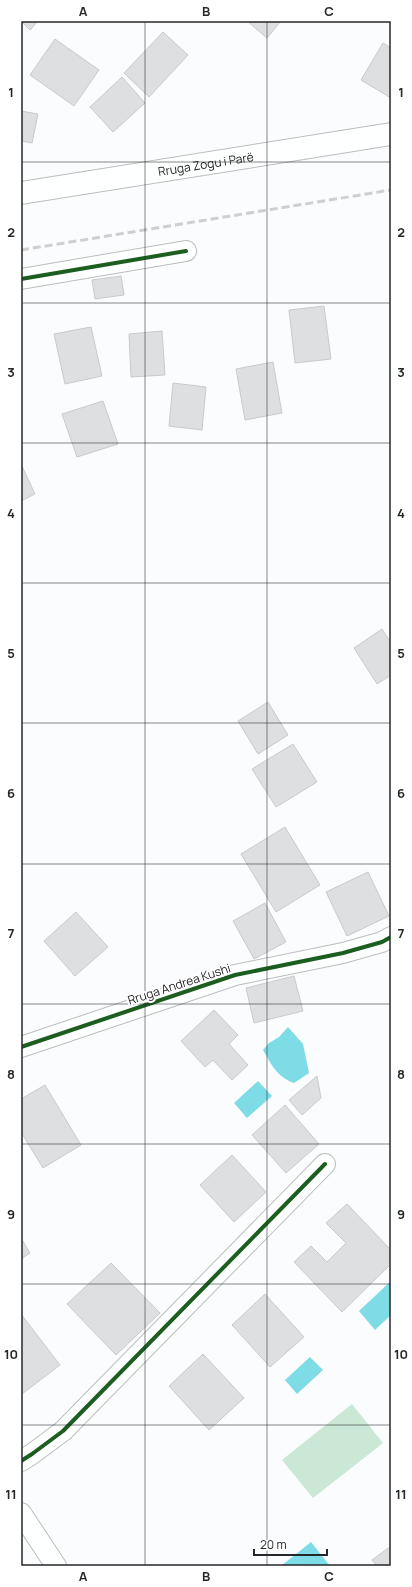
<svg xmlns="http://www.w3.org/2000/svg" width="412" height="1587" font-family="Manrope,sans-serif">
<rect width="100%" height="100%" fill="#fafcfe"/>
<polygon fill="#cbe7d5" points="352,1404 383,1443 313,1498 282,1460"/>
<g fill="#7edce6">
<path d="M288 1027 303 1044 309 1073 294 1083C276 1076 272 1065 263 1050L269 1043 279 1037Z"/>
<polygon points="258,1081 272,1096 247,1118 234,1103"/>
<polygon points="391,1281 391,1315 375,1330 359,1311"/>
<polygon points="310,1357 323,1370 297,1394 285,1380"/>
<polygon points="311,1542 330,1566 281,1566"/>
</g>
<g fill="#dedfe1" stroke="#c9cacc">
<polygon points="21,21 38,21 30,30"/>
<polygon points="247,21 281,21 267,38"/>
<polygon points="163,32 188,55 149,97 124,73"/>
<polygon points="55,39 99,70 74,106 30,75"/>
<polygon points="383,43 391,48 391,98 361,80"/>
<polygon points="122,77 145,103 113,132 90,107"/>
<polygon points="21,111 38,114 32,143 21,141"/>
<polygon points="121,276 124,295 95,299 92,280"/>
<polygon points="324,306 331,359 295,363 289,310"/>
<polygon points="91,327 102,376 65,384 54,334"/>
<polygon points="162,331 165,375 131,377 129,334"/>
<polygon points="273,362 282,413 245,420 236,369"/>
<polygon points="173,383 206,387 202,430 169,426"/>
<polygon points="103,401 118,444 77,457 62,414"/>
<polygon points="21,464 35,494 21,501"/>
<polygon points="382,629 391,643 391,675 377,684 354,648"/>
<polygon points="268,702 288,735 258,754 238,721"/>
<polygon points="293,744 317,782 276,807 252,769"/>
<polygon points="285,827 320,885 276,912 241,854"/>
<polygon points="368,872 389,916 347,936 326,892"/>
<polygon points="265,903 286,942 254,959 233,921"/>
<polygon points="76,912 108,947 75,976 44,941"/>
<polygon points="294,976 303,1011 254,1023 246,988"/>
<polygon points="214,1010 238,1035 229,1044 248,1065 232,1080 213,1060 205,1067 181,1041"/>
<polygon points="317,1076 321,1098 302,1115 289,1100"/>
<polygon points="45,1085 81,1145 43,1168 21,1132 21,1099"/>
<polygon points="285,1105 319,1144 286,1173 252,1135"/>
<polygon points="232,1155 266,1192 234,1222 200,1185"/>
<polygon points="347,1204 391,1250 391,1264 342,1312 294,1262 311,1246 327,1262 346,1243 326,1223"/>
<polygon points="21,1238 30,1253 21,1259"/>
<polygon points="111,1263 160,1313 116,1355 67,1304"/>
<polygon points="265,1294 304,1337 270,1367 232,1325"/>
<polygon points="21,1314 60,1365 22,1394 21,1392"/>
<polygon points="203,1354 244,1398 209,1430 169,1386"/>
<polygon points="391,1546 391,1566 377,1566 372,1560"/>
</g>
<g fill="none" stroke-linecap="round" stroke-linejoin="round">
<defs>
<g id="minor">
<polyline points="21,279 186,251"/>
<polyline points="21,1047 235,975 343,953 382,942 391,937"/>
<polyline points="21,1461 32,1454 63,1431 325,1164"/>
<polyline points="21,1513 56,1566"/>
</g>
<g id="primary">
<path id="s1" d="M21 193 391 134"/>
</g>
</defs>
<use href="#minor" stroke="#bcbdbf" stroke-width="22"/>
<use href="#primary" stroke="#bcbdbf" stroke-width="24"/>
<use href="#minor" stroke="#feffff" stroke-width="20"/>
<use href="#primary" stroke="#feffff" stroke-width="22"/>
<polyline stroke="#cfcfcf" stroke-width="3" stroke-dasharray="8 4" stroke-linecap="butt" points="21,250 391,190"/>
<defs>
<g id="cycleway">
<polyline points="21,279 186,251"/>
<polyline points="21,1047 235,975 343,953 382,942 391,937"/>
<polyline points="21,1461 32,1454 63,1431 325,1164"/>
</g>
</defs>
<use href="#cycleway" stroke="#fff" stroke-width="6"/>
<use href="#cycleway" stroke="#1b5e20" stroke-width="4"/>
</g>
<path fill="none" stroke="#262728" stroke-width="1" stroke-opacity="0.55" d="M145 21V1566M267 21V1566M21 162H391M21 303H391M21 443H391M21 583H391M21 723H391M21 864H391M21 1004H391M21 1144H391M21 1284H391M21 1425H391"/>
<g text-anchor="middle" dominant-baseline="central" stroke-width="4" stroke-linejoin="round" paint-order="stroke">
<g font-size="12" fill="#262728" stroke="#fff">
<text stroke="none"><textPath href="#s1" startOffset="187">Rruga Zogu i Parë</textPath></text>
<text transform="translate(179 984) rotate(-18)">Rruga Andrea Kushi</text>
</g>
</g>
<rect width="412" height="1587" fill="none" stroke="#ffffff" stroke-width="44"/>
<path d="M254 1549v6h73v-6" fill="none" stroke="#262728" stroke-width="2"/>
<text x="260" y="1549" font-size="12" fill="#262728" stroke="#ffffff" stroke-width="3" paint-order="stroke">20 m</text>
<rect x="22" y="22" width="368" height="1543" fill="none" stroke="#262728" stroke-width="1.5"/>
<g font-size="13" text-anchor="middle" font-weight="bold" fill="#262728">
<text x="83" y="16">A</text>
<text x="206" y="16">B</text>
<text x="329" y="16">C</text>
<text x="11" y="97">1</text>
<text x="401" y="97">1</text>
<text x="11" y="237">2</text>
<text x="401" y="237">2</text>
<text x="11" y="377">3</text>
<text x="401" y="377">3</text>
<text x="11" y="518">4</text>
<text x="401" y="518">4</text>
<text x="11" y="658">5</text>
<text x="401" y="658">5</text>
<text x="11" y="798">6</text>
<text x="401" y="798">6</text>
<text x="11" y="938">7</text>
<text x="401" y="938">7</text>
<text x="11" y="1079">8</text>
<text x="401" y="1079">8</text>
<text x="11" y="1219">9</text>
<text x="401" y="1219">9</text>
<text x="11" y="1359">10</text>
<text x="401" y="1359">10</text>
<text x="11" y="1499">11</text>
<text x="401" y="1499">11</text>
<text x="83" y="1581">A</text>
<text x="206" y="1581">B</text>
<text x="329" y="1581">C</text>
</g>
</svg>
